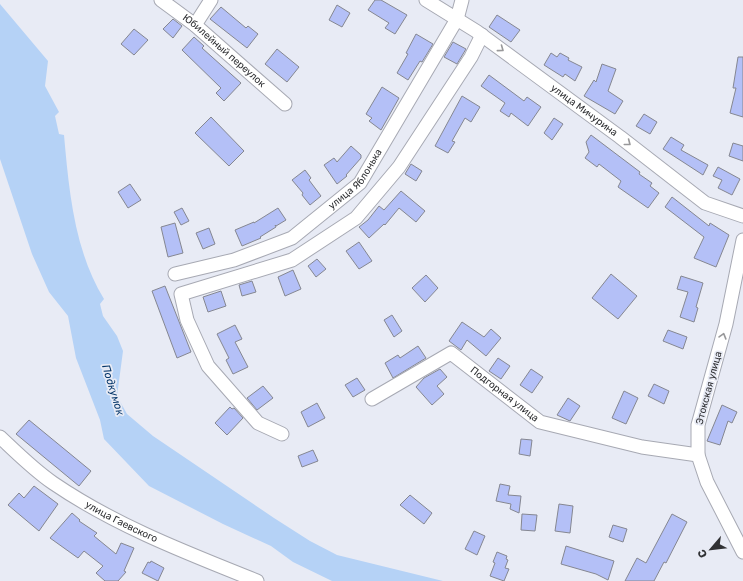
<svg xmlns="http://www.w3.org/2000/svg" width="743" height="581" font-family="Rubik,sans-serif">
<rect width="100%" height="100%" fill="#e8ebf5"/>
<path fill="#b5d2f6" d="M0 4 48 61 45 86 59 112 55 116 59 134 64 135C69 190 74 250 104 299L100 304 103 316 117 336 123 351 117 396 127 414 153 436 274 518 310 541 337 555 443 581H332L293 562 271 546 223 524 149 486 104 439 100 420 76 358 68 316 49 292 32 254 0 159Z"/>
<g fill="#b4c0f7" stroke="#858791">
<polygon points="375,0 381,0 407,15 395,34 385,28 389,23 368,10"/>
<polygon points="337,5 350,13 342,27 329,20"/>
<polygon points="221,7 246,28 248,26 258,34 247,48 210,19"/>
<polygon points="497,15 520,30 511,42 489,27"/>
<polygon points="173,19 182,26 173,38 163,29"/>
<polygon points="134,29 148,40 134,55 121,44"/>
<polygon points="416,34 433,44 422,62 420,61 408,80 397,73 408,54 406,53"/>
<polygon points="194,37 204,46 202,48 241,83 224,101 216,93 221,88 182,50"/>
<polygon points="453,42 466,49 457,64 444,57"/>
<polygon points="277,49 299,67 287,82 265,64"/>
<polygon points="551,53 557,57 560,53 569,58 568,60 582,67 575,81 565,74 563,77 544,65"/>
<polygon points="738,57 743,57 743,117 730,113 736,88 733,88"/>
<polygon points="602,64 616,69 608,91 623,101 615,114 584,96 594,80 596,82"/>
<polygon points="489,75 524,101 527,97 541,107 528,126 511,113 509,117 500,111 505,103 481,86"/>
<polygon points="382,87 399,98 381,130 369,121 372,118 366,114"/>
<polygon points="462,96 480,107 471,122 465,118 452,141 455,142 448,153 435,146"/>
<polygon points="644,114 657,122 650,134 636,126"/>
<polygon points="211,117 244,151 229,166 195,133"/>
<polygon points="554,118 563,124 552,140 544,133"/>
<polygon points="591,135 640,172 639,174 652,183 650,186 659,193 648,208 618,187 621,181 599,164 597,167 585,158 589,152 586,142"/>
<polygon points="671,137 684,145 681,150 708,165 703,175 663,149"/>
<polygon points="733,143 743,146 743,161 729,156"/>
<polygon points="351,146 361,155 361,158 346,175 347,176 337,184 324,165 334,158 337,162"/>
<polygon points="411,164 422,171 416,181 405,174"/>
<polygon points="718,167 740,179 732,195 718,188 722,180 713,176"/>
<polygon points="305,170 311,178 309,180 321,196 310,205 302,195 303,193 292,180"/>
<polygon points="130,184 141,200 128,208 118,192"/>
<polygon points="401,191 425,211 416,222 399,208 385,225 384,224 369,238 359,227 368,220 379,206 384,210"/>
<polygon points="672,197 709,226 710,223 729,235 716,267 694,258 704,237 665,207"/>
<polygon points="182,208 189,221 181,225 174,212"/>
<polygon points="278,208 286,220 276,226 275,225 276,227 260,237 261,238 242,246 235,230 254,222 254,223"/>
<polygon points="175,223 183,253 168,257 161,227"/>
<polygon points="209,228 215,244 203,249 196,233"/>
<polygon points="359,242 372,261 359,269 346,251"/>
<polygon points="317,259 326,269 316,277 308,266"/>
<polygon points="293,270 301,289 285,296 278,277"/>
<polygon points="611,274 637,296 618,319 592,298"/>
<polygon points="426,275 438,288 425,302 412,288"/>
<polygon points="681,276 703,283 696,307 698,308 694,322 680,317 688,292 677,289"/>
<polygon points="252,281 256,292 242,296 239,285"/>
<polygon points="165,286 191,352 177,358 152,291"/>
<polygon points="221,291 226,306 208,312 203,297"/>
<polygon points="392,315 402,331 394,337 384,320"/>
<polygon points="462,322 484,337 491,329 501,338 486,356 467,340 461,350 449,341"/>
<polygon points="235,325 242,339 235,342 248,367 233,374 226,360 229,358 217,334"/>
<polygon points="668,330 687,337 683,349 663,341"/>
<polygon points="418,346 426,358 393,378 385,363 398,355 400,358"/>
<polygon points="498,358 510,366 501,379 489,371"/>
<polygon points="440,369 447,377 437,386 444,394 432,405 416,387 424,378"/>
<polygon points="531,369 543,377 532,393 520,385"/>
<polygon points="357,378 365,390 353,397 345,385"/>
<polygon points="654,384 669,391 664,404 648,396"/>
<polygon points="263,386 273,398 257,410 247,398"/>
<polygon points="624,391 638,398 626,424 612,418"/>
<polygon points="568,398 580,406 570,421 557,415"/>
<polygon points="317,403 325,418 308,427 301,412"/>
<polygon points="722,405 737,412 732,423 728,421 720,445 707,441"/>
<polygon points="230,407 232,409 234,408 243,418 227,435 215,423"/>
<polygon points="29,420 91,471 79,486 16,434"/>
<polygon points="521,439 532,440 530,456 519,454"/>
<polygon points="313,450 318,461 302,467 298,456"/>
<polygon points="500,484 510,486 508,495 521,496 519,513 510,509 511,504 496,501"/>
<polygon points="34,486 58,504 39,531 8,505 19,493 24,498"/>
<polygon points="410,495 432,513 424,524 400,505"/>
<polygon points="559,504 573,506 570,533 555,531"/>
<polygon points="72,513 80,520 79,521 97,533 94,536 116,554 121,543 134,548 124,571 126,572 118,581 105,581 96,573 103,566 84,551 78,558 50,538"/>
<polygon points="522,514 537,515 535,531 521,530"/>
<polygon points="672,514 687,522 666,563 664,562 654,581 625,581 637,558 646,563"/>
<polygon points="613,525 627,529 623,542 609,537"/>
<polygon points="474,531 485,536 477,555 465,549"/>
<polygon points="566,546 614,561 608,580 596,574 561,564"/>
<polygon points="497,552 507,556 506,559 508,560 505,568 509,569 504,581 490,576 495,563 493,562"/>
<polygon points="151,561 164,568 158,581 142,573 148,562 150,563"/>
</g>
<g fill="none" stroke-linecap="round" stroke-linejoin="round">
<defs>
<g id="minor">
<path id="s1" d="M161 0 195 25 285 104"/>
<path id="s2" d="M426 0 476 31 620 137 705 203 743 216"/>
<polyline points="195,25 211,0"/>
<polyline points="743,240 726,324 698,425 698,455 707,482 743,552"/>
<path id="s3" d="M175 274 234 260 292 238 360 183 457 19 462 0"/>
<path id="s4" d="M372 399 451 353 540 422 642 447 698 455"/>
<polyline points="282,434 258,423 208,366 187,320 181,294 292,260 356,218 399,167 471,57 482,35"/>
<path id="s5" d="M0 437C17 453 34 470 53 483 116 526 187 553 257 581"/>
</g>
</defs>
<use href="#minor" stroke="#a7a9b3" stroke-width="15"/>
<use href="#minor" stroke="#fff" stroke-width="13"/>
</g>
<defs><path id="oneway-chevron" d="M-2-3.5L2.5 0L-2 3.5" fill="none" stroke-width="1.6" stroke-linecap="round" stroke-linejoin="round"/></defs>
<g stroke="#98989a">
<use href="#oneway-chevron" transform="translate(501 49) rotate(36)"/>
<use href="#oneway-chevron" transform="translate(628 143) rotate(38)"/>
<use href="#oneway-chevron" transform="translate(723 336) rotate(-74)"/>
</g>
<g text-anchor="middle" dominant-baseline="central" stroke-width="3.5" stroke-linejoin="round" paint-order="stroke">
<g font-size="10" fill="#303134" stroke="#e8ebf5">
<text stroke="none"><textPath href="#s1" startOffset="81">Юбилейный переулок</textPath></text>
<text stroke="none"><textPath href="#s2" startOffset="193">улица Мичурина</textPath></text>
<text stroke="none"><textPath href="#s3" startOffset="210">улица Яблонька</textPath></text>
<text transform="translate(709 388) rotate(-75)">Этокская улица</text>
<text stroke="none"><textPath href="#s4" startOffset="159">Подгорная улица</textPath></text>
<text stroke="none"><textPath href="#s5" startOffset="149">улица Гаевского</textPath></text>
</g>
<g font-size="11" font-style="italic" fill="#05366a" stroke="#e8ebf5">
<text transform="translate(113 390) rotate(73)">Подкумок</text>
</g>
</g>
<g transform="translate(711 549) rotate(242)" stroke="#e8ebf5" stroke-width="3" paint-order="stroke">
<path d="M0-3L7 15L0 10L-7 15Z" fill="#303134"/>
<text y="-6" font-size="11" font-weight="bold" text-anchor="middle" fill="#303134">С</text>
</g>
</svg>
